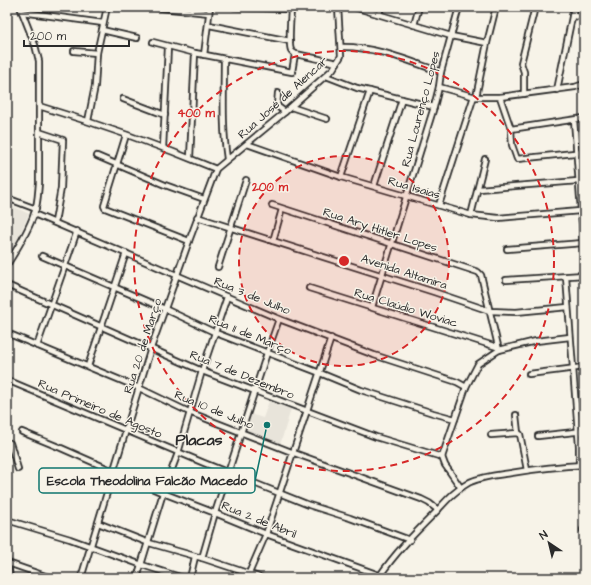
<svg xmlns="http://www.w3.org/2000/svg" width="591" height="585" font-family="'Architects Daughter',sans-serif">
<rect width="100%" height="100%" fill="#f7f3e8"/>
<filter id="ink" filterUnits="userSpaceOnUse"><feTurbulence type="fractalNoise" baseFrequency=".025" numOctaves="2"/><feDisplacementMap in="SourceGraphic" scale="8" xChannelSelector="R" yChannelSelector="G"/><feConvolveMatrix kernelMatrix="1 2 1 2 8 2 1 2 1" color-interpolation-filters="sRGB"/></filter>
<g filter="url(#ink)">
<g fill="#e8e4da">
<polygon points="506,7 532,7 530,14"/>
<polygon points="7,203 29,214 11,253 7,251"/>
<polygon points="269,401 291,409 280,445 245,431 250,414 263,418"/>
</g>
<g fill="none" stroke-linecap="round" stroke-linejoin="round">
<defs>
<g id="minor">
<polyline points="152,7 209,13"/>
<polyline points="235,7 292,9"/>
<path d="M291 7C291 16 288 44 291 50 292 52 294 53 296 54L337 63"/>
<polyline points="354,7 451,36 487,43"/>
<polyline points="22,12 103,23"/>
<polyline points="379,14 381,7"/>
<polyline points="572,16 584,17"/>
<polyline points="209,25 290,41"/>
<polyline points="414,25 419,7"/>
<polyline points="102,30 137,38"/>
<polyline points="153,42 195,53 292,72 295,54"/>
<path d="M341 47C375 46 409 61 441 72"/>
<polyline points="74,51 97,53"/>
<polyline points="204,55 210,7"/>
<path d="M224 59C224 92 222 126 227 159"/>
<polyline points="326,76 357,88 434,107"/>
<polyline points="439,87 476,97 500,97 575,87 584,84"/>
<polyline points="557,90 574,7"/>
<polyline points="278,93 277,106 285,112"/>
<polyline points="524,94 524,72 521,63 535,7"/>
<polyline points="476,97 487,43 496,7"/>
<polyline points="500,97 511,129 512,145 517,159 584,152"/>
<polyline points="123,99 165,115"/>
<path d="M39 106C99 124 158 145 216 169"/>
<polyline points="291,107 327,119"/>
<polyline points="574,120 582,224 584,264"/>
<polyline points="88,121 95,86 97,53 107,7"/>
<polyline points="511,129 584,118"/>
<polyline points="39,132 63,140 61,188 55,222"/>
<polyline points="126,135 104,206 105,208 189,241"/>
<polyline points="247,144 341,177 471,215 498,218 580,211"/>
<polyline points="163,148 168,47"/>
<polyline points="97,156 165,185 204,199"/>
<polyline points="190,158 195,53"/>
<polyline points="578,169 584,177"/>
<polyline points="341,177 370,91"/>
<polyline points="374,186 402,99"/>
<polyline points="479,189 578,181"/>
<polyline points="7,198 36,209"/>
<polyline points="272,205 478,272 481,275 499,350"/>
<polyline points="439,205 474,96"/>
<polyline points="34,214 279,319 374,355 457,382 466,387"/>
<polyline points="471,215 485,159"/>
<polyline points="197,217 434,292 490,311 516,312 568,307"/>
<polyline points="273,241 282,209"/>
<polyline points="507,249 583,243"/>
<polyline points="42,256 165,309 216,333 320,373 361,390 433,413 455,419"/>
<path d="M7 265C17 249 28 232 34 214 38 204 38 193 39 183V61L35 45 20 7"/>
<polyline points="218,267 246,180"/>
<polyline points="566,277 579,446 579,465"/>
<polyline points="506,280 584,275"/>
<polyline points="7,285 202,371 376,437 442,457"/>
<polyline points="309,288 497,347"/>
<polyline points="372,307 434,107 439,87 441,72 459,7"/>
<polyline points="7,333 137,387 189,412 294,453 421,499 429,503 438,510"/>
<polyline points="37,346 77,231"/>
<polyline points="88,366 126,253"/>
<polyline points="529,374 584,367"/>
<polyline points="7,380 204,463 309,505 350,518 410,540"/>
<polyline points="516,415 518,433"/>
<polyline points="22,432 61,448 163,493 215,513 266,534 379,575"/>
<polyline points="491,435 518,433 520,434 527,470"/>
<polyline points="538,436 584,431"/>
<polyline points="7,442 10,443 18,469"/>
<polyline points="442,457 466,387 478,364 499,350 536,341 570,337"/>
<polyline points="442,457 445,465 461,488"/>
<polyline points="7,520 70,539 142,565 183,578"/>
<polyline points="98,523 149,543 202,558 262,578"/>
<polyline points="583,530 584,530"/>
<polyline points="202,558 215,513 267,353 279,319"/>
<polyline points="7,559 10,578"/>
<polyline points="8,563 51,578"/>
<path d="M379 577C395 553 415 533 435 513 446 501 455 490 470 482 483 476 497 475 511 473 535 469 559 466 584 465"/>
<polyline points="81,578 151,348 189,241 216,169 285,112 333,69 341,56 338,7"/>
<polyline points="137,578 163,493 178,453 202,371 227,297"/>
<polyline points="190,578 195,557"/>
<polyline points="247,578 266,534 331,338"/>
</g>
</defs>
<use href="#minor" stroke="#2b2b2b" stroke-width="8"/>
<use href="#minor" stroke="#f7f3e8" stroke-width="4.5"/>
</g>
</g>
<circle cx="344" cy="261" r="105" fill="#d62828" fill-opacity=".12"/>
<g fill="none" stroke="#d62828" stroke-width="2" stroke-dasharray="7 5">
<circle cx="344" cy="261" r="105"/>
<circle cx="344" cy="261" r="210"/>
</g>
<g text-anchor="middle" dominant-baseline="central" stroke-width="3" stroke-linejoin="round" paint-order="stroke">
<g font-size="12" fill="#2b2b2b" stroke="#f7f3e8">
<text transform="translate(283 98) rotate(-42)">Rua José de Alencar</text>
<text transform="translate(421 109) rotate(-75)">Rua Lourenço Lopes</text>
<text transform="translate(414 188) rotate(16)">Rua Isaias</text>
<text transform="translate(380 230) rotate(18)">Rua Ary Hitler Lopes</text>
<text transform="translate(404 272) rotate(18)">Avenida Altamira</text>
<text transform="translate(252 296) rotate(22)">Rua 3 de Julho</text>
<text transform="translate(406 308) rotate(17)">Rua Claúdio Woviac</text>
<text transform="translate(250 335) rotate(22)">Rua 11 de Março</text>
<text transform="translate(143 346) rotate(-72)">Rua 20 de Março</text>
<text transform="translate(242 375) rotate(22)">Rua 7 de Dezembro</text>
<text transform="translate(100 409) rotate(23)">Rua Primeiro de Agosto</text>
<text transform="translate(214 410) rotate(22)">Rua 10 de Julho</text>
<text transform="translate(259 520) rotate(22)">Rua 2 de Abril</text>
</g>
<g font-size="16" font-weight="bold" fill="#2b2b2b" stroke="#f7f3e8">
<text x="199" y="440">Placas</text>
</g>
</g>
<circle cx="344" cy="261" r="6" fill="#d62828" stroke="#f7f3e8" stroke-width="2"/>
<g font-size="12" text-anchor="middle" font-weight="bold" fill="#d62828" stroke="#f7f3e8" stroke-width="3" stroke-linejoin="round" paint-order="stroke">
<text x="196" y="117">400 m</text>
<text x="270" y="191">200 m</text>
</g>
<path fill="none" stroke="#0f766e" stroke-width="1.5" d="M267 425L255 481"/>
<circle fill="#0f766e" stroke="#f7f3e8" stroke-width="1.5" cx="267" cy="425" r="4"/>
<rect fill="#f7f3e8" stroke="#0f766e" stroke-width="1.5" x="39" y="468" width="216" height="25" rx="4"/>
<g font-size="13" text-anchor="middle" font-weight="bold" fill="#2b2b2b">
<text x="147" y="485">Escola Theodolina Falcão Macedo</text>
</g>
<rect width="591" height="585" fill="none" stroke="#f7f3e8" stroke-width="24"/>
<rect x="12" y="12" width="567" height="561" fill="none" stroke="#2b2b2b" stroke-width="1.5" filter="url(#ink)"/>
<g transform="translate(549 543) rotate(325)" stroke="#f7f3e8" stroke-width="3" paint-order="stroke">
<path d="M0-3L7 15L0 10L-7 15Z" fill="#2b2b2b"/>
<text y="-6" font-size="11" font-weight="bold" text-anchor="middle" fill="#2b2b2b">N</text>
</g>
<path d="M24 40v6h105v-6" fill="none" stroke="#2b2b2b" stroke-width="2"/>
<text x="30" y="40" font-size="12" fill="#2b2b2b" stroke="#f7f3e8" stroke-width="3" paint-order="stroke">200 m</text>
</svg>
